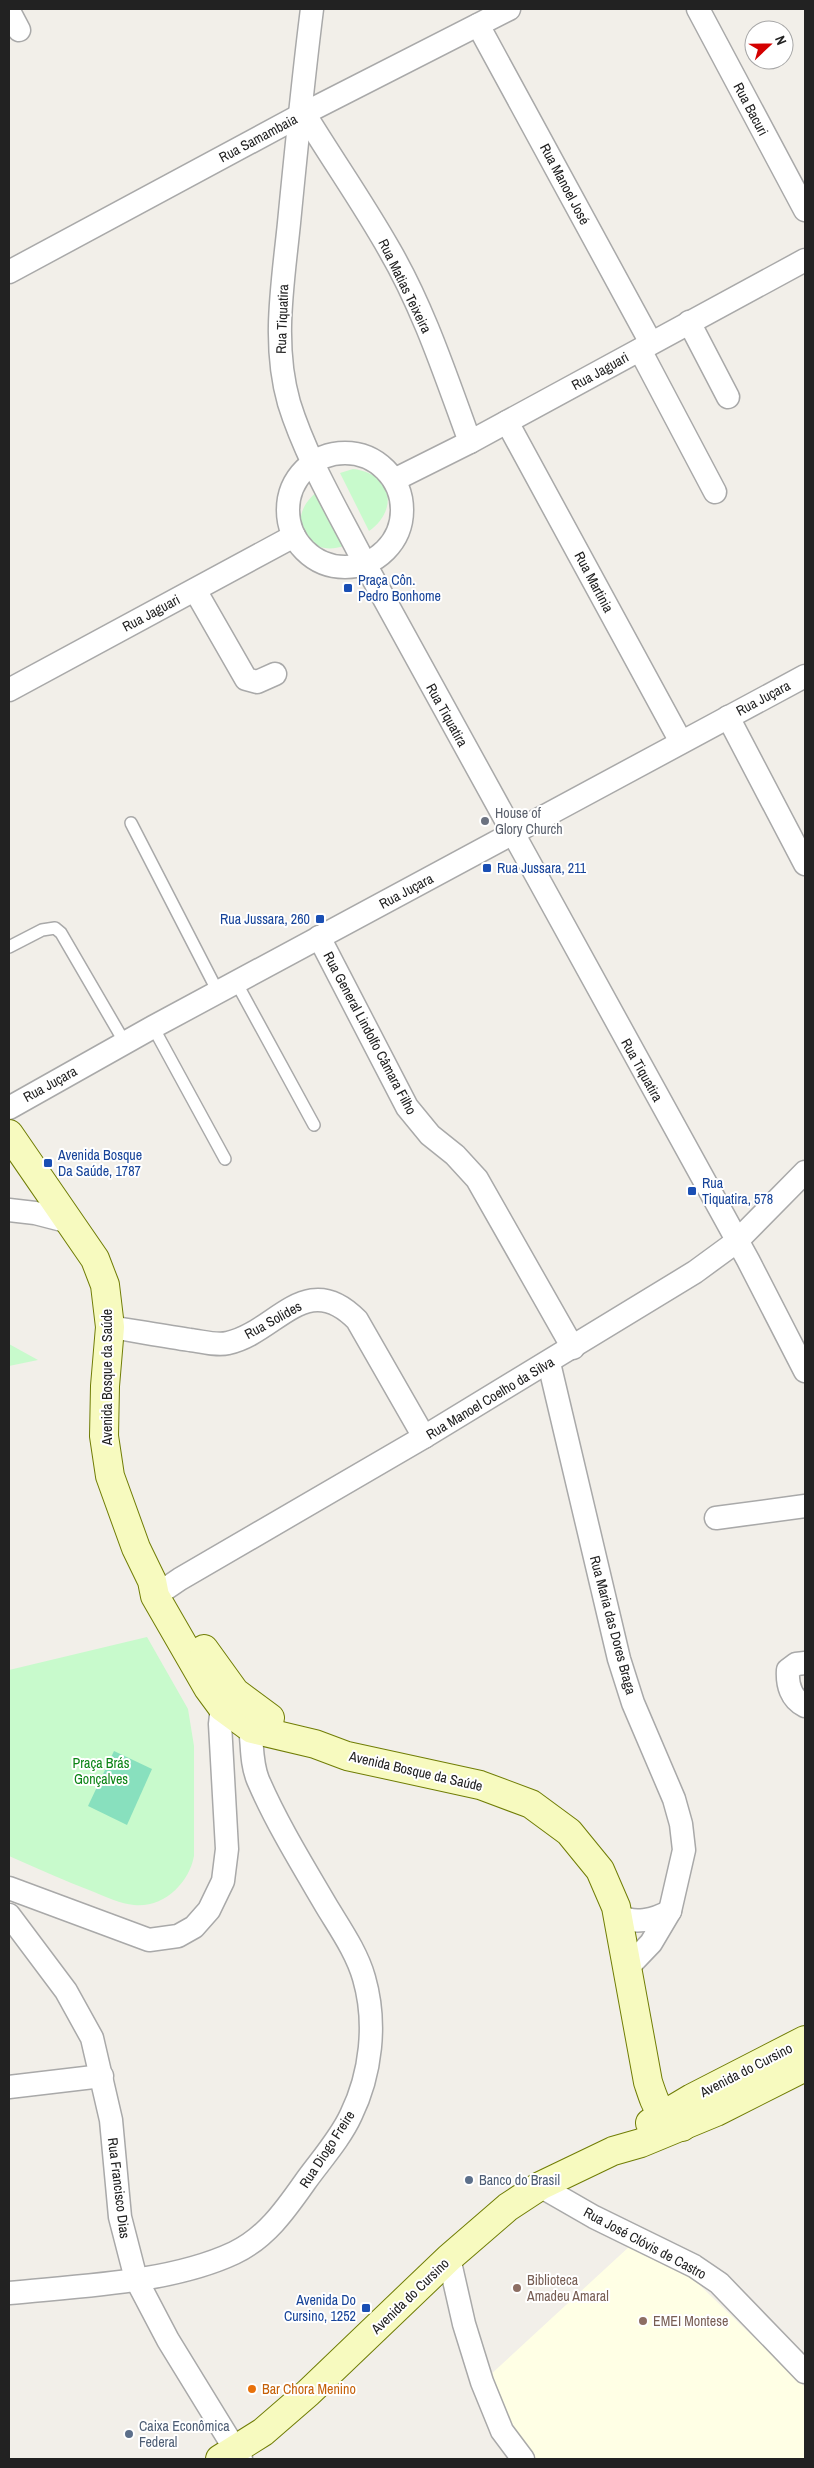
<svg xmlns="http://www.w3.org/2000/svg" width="814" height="2468" font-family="'Archivo Narrow',sans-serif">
<rect width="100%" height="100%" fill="#f2efe9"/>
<polygon fill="#ffffe5" points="631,2245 680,2266 805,2387 805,2459 535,2459 523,2446 489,2376"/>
<g fill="#c8facc">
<path d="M353 469C391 473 400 509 369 531L340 473Z"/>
<path d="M317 492 344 546C305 559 284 517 317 492Z"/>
<polygon points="9,1344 38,1360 9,1366"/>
<path d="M147 1637 188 1709 194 1746V1856C189 1883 164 1908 134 1905 121 1904 106 1897 94 1892 65 1881 37 1868 9 1856V1670Z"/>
</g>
<polygon fill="#88e0be" points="114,1751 152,1769 127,1825 88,1806"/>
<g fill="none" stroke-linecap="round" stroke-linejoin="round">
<defs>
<g id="lane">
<polyline points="131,823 218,992"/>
<polyline points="9,947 42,930 55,928 61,933 125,1043"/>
<polyline points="236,982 314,1125"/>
<polyline points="153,1027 225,1159"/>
</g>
<g id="street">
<path d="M312 9C303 80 296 151 289 223 283 283 272 344 289 403 306 458 339 513 365 564L748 1260 805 1371"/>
<polyline points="698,9 805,210"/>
<polyline points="9,11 19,30"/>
<polyline points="478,25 651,343"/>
<path d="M304 113C332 159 363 203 389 249 424 309 446 377 470 442"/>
<polyline points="9,272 299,116 509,9"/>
<polyline points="689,322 728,397"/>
<polyline points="640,350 715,492"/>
<polyline points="507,422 681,742"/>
<circle cx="345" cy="510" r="57"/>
<polyline points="394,480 470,442 805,260"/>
<polyline points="195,590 246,679 257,682 275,674"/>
<polyline points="9,690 294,536"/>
<polyline points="728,717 805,864"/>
<polyline points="319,937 407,1107 430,1135 455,1155 477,1179 573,1348"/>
<polyline points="9,1108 153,1027 805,676"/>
<polyline points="9,1210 35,1213 66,1221"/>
<path d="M110 1327C136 1331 163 1336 190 1340 201 1341 216 1346 228 1343 277 1332 306 1268 357 1320L424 1437"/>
<polyline points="549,1363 619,1659 633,1703 674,1799 681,1824 684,1850 670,1911 651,1943 628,1967"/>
<polyline points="716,1518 805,1506"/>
<polyline points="155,1596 180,1579 424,1437 695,1272 736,1242 805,1172"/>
<path d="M805 1663 796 1664 788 1670C787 1685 791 1699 805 1706"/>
<polyline points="9,1888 149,1940 178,1936 194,1927 209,1910 223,1881 227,1849 220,1724 222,1707 231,1696"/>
<polyline points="9,1915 66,1991 92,2038 111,2120 120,2217 136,2279 168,2340 241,2459"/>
<path d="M618 1915C633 1925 655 1920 670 1911"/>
<polyline points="9,2087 102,2076"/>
<polyline points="540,2186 594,2217 694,2266 719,2283 805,2372"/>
<polyline points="449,2258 464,2324 482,2382 502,2431 523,2459"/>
<path d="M9 2293C79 2286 170 2283 234 2253 266 2238 286 2209 305 2182 320 2161 340 2139 351 2115 371 2074 377 2023 364 1978 357 1953 341 1930 327 1907 303 1866 277 1824 258 1780 249 1758 254 1735 247 1713"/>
</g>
<g id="secondary">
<path d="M9 1134 95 1259 105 1285 110 1327 105 1386 104 1436 110 1476 136 1548 152 1581 155 1596 208 1688 222 1707 252 1729 315 1744 347 1756 480 1785 531 1804 569 1832 600 1870 616 1907 648 2082C657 2109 657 2112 682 2127"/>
<polyline points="204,1649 235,1692 270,1718"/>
<polyline points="650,2123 692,2098 805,2040"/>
<polyline points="220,2459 263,2432 308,2393 449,2258 508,2207 540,2186 613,2151 641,2143 716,2112 805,2067"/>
</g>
</defs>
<use href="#lane" stroke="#a9a9a9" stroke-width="14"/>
<use href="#street" stroke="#a9a9a9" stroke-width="25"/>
<use href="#secondary" stroke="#707d05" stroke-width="30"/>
<use href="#lane" stroke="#fff" stroke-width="11"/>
<use href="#street" stroke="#fff" stroke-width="22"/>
<use href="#secondary" stroke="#f7fabf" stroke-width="28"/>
</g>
<g fill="#1a4fb4" stroke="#fff" stroke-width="2">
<rect x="343" y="583" width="10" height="10" rx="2.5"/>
<rect x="482" y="863" width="10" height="10" rx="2.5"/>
<rect x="315" y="914" width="10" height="10" rx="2.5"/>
<rect x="43" y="1158" width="10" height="10" rx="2.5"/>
<rect x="687" y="1186" width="10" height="10" rx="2.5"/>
<rect x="361" y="2303" width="10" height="10" rx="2.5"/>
</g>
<circle fill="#6b7280" stroke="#fff" stroke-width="2" cx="485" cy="821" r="5"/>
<g fill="#5c6f8a" stroke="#fff" stroke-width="2">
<circle cx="469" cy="2180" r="5"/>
<circle cx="129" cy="2434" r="5"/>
</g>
<g fill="#8d6e63" stroke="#fff" stroke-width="2">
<circle cx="517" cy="2288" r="5"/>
<circle cx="643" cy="2321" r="5"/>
</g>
<circle fill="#e8710a" stroke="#fff" stroke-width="2" cx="252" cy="2389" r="5"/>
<g text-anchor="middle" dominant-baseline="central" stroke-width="4" stroke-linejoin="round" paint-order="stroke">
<g font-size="14" fill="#222" stroke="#fff">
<text transform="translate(751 109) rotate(62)">Rua Bacuri</text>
<text transform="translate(258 138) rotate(-28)">Rua Samambaia</text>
<text transform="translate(565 184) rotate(62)">Rua Manoel José</text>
<text transform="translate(405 286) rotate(64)">Rua Matias Teixeira</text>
<text transform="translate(282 319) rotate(-88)">Rua Tiquatira</text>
<text transform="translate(600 371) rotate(-29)">Rua Jaguari</text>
<text transform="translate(594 582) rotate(62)">Rua Martinia</text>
<text transform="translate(151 613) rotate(-28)">Rua Jaguari</text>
<text transform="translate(763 698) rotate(-28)">Rua Juçara</text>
<text transform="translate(447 715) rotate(61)">Rua Tiquatira</text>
<text transform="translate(406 891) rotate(-28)">Rua Juçara</text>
<text transform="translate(370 1033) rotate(62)">Rua General Lindolfo Câmara Filho</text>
<text transform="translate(642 1070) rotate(61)">Rua Tiquatira</text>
<text transform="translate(50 1084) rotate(-29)">Rua Juçara</text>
<text transform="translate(273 1320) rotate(-29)">Rua Solides</text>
<text transform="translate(107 1377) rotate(-90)">Avenida Bosque da Saúde</text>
<text transform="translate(490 1398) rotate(-31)">Rua Manoel Coelho da Silva</text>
<text transform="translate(613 1625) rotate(75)">Rua Maria das Dores Braga</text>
<text transform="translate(416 1771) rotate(13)">Avenida Bosque da Saúde</text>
<text transform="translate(746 2070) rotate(-27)">Avenida do Cursino</text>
<text transform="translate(327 2149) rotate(-57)">Rua Diogo Freire</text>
<text transform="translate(119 2188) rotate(83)">Rua Francisco Dias</text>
<text transform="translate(645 2243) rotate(28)">Rua José Clóvis de Castro</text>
<text transform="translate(410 2296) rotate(-44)">Avenida do Cursino</text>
</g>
<g font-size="14" fill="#164399" stroke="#fff" text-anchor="start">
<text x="358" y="580">Praça Côn.<tspan x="358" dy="16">Pedro Bonhome</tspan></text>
<text x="497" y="868">Rua Jussara, 211</text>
<text x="310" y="919" text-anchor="end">Rua Jussara, 260</text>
<text x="58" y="1155">Avenida Bosque<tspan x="58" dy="16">Da Saúde, 1787</tspan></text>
<text x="702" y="1183">Rua<tspan x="702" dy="16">Tiquatira, 578</tspan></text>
<text x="356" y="2300" text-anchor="end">Avenida Do<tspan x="356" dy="16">Cursino, 1252</tspan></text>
</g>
<g font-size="14" fill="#5b616d" stroke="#fff" text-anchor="start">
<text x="495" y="813">House of<tspan x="495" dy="16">Glory Church</tspan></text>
</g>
<g font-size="14" fill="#0c8416" stroke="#fff">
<text x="101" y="1763">Praça Brás<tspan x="101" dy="16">Gonçalves</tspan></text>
</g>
<g font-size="14" fill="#4e5e75" stroke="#fff" text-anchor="start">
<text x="479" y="2180">Banco do Brasil</text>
<text x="139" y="2426">Caixa Econômica<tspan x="139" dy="16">Federal</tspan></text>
</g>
<g font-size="14" fill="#785e54" stroke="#fff" text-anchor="start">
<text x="527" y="2280">Biblioteca<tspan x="527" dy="16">Amadeu Amaral</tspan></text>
<text x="653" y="2321">EMEI Montese</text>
</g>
<g font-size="14" fill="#c56008" stroke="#fff" text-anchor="start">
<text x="262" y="2389">Bar Chora Menino</text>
</g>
</g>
<rect width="814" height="2468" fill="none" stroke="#222222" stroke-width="20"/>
<g transform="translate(769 45) rotate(68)"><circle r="24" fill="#ffffff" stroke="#a7a7a7"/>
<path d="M0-4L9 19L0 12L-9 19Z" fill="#d40000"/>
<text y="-8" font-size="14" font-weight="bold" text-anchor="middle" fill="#222222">N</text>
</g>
</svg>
